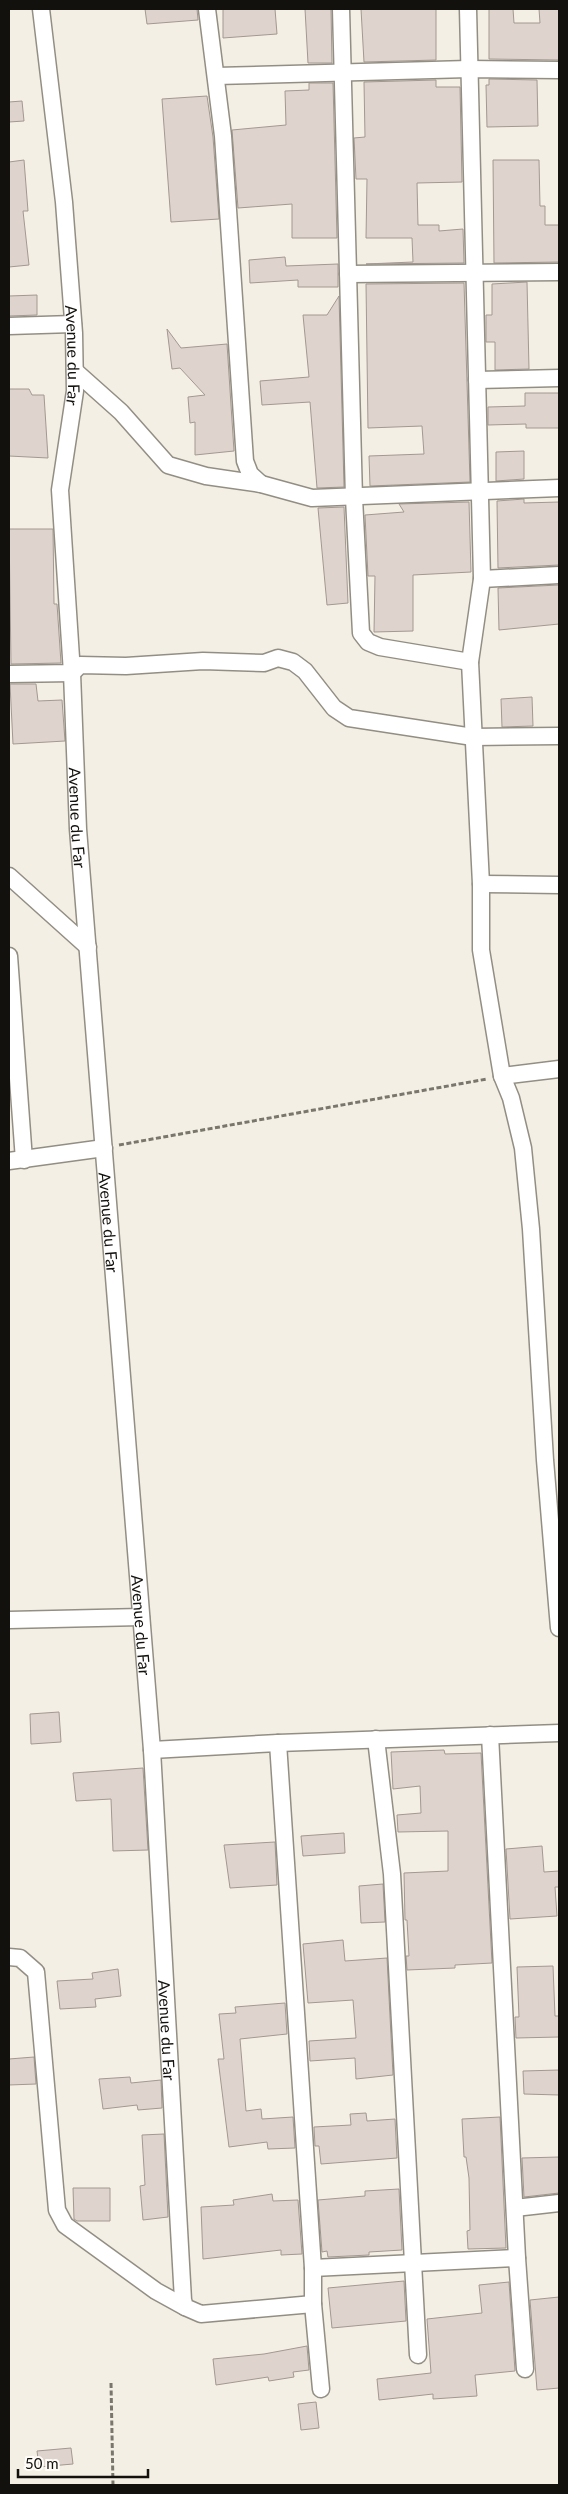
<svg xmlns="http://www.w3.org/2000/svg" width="568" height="2494" font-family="Lato,sans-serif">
<rect width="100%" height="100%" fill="#f4efe4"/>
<g fill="#dfd4cd" stroke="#a39892">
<polygon points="145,9 197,9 198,20 147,24"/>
<polygon points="223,9 275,9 277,34 223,38"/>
<polygon points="305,9 331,9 332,63 308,63"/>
<polygon points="361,9 436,9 436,60 364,62"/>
<polygon points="489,9 513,9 514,23 540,23 539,9 559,9 559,60 489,59"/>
<polygon points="489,79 537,80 538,126 487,127 486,85 489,85"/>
<polygon points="436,80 436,87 460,87 462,182 417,183 418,225 439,225 439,231 463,229 464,263 366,264 413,262 412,238 366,238 367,179 356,179 354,138 365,137 364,82"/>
<polygon points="309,83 333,83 337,238 292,238 292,204 238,208 232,130 286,125 285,91 309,90"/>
<polygon points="207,96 213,137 219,219 171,222 162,99"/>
<polygon points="22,101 24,121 9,122 9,102"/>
<polygon points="24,160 28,211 23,211 29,265 9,267 9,162"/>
<polygon points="493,160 539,160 540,206 545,206 545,225 559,225 559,262 494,263"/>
<polygon points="285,257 286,266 338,264 338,287 298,287 298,280 250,283 249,260"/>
<polygon points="527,282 529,369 495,370 495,342 486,342 486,315 492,315 492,284"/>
<polygon points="464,283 470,482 370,486 369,456 424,454 422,426 368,428 366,284"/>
<polygon points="37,295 37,315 9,316 9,296"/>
<polygon points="339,296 344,487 317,488 310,402 262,405 260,381 309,377 303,315 327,315"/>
<polygon points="167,329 181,348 227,344 234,451 195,455 195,422 190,423 188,397 205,395 180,368 172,369"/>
<polygon points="9,389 29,389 32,395 44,395 48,458 9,456"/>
<polygon points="525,393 559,393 559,428 526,428 526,424 488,425 488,407 525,406"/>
<polygon points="524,451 524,479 496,481 496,452"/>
<polygon points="524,499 524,503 559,502 559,565 498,568 497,501"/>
<polygon points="469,502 471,572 413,575 413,631 374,632 375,576 368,576 365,515 404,512 399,504"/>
<polygon points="344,507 348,603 327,605 318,508"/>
<polygon points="9,529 53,529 54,604 57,604 61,663 11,664"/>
<polygon points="559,585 559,624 499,630 498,588"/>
<polygon points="10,684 36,684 38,701 62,700 65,741 13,744"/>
<polygon points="532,697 533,726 502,727 501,699"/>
<polygon points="59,1712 61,1742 31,1744 30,1714"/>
<polygon points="444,1750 445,1754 481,1753 492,1963 455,1965 455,1968 407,1970 406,1956 409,1956 407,1920 405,1920 404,1873 448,1871 448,1831 398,1832 397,1815 421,1813 420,1786 393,1789 391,1752"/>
<polygon points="143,1768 148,1850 113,1851 111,1799 76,1801 73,1773"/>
<polygon points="344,1833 345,1853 303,1856 301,1836"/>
<polygon points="275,1842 277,1885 230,1888 224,1845"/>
<polygon points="542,1846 544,1872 559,1871 559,1887 555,1887 557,1916 510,1919 506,1849"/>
<polygon points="383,1884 385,1922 361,1923 359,1886"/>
<polygon points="343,1940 345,1961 387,1958 393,2075 356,2079 355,2058 310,2061 309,2041 356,2038 353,2000 308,2003 303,1944"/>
<polygon points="553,1966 555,2016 559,2016 559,2037 516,2038 515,2017 519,2017 517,1967"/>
<polygon points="118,1969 121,1996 95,1999 96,2007 60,2009 57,1981 93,1979 92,1973"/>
<polygon points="285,2003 287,2034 240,2039 246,2111 261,2109 262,2119 293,2117 295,2148 268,2149 267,2142 229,2147 218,2059 224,2059 219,2014 236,2013 235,2007"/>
<polygon points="34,2057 36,2084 9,2085 9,2059"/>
<polygon points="559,2070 559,2095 524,2094 523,2071"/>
<polygon points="130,2077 131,2083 161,2080 162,2108 138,2110 137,2105 103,2109 99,2079"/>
<polygon points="366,2113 367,2121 395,2119 397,2158 321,2164 319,2146 315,2146 314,2127 351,2125 350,2114"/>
<polygon points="500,2117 506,2248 468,2249 467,2231 470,2230 469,2178 466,2157 464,2157 462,2119"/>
<polygon points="164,2134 168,2217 143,2220 140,2186 145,2185 142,2135"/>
<polygon points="559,2157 559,2193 524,2197 522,2158"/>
<polygon points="73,2188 110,2188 110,2221 77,2221 74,2219"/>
<polygon points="399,2189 402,2250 369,2252 369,2255 328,2257 327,2251 322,2252 318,2200 365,2196 365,2191"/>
<polygon points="272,2194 273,2201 298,2200 302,2254 281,2255 281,2250 203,2259 201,2207 234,2205 233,2200"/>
<polygon points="404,2281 406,2321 332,2328 328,2288"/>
<polygon points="509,2282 515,2371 475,2375 477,2396 433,2399 433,2394 379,2400 377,2379 431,2373 427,2319 482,2313 479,2285"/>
<polygon points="559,2297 559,2388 537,2390 530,2300"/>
<polygon points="307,2346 309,2370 293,2372 294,2377 269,2381 268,2377 216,2385 213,2359 264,2354"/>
<polygon points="316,2402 319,2428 301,2430 298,2404"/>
<polygon points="71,2448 73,2464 39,2467 37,2451"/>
</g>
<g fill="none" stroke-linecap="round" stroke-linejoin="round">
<defs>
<g id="street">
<path id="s1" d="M41 9 64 202 74 333 75 391 60 490 72 673 78 829 152 1750 183 2300 185 2307 201 2314 313 2304"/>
<polyline points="207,9 223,136 245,461 250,474 261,484"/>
<polyline points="341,9 354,498 361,633 368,642 380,647 470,662"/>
<polyline points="468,9 482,579 470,662 481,884 481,950 502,1076 511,1098 523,1148 531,1229 545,1460 559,1628"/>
<polyline points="216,76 468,69 559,70"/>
<polyline points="348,274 559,272"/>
<polyline points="9,326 73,324"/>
<polyline points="75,371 121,412 168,465 206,476 261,484 312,498 559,488"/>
<polyline points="477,380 559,378"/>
<polyline points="482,579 559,575"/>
<polyline points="9,674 72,673 80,665 126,666 203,661 264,663 278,658 293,662 305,671 334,708 349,718 473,737 559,736"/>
<polyline points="9,876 88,947"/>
<polyline points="481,884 559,885"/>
<polyline points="9,956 24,1160"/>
<polyline points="502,1076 559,1069"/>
<polyline points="9,1161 104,1148"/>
<polyline points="9,1620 141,1617"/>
<polyline points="490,1735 517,2258 525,2369"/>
<polyline points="376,1739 392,1874 418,2355"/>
<polyline points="278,1743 313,2268 313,2304 321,2389"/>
<polyline points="152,1750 278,1743 559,1733"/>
<polyline points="9,1957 20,1958 36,1972 57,2210 65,2225 156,2291 185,2307"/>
<polyline points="515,2208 559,2203"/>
<polyline points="313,2268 517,2258"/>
</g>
</defs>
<use href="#street" stroke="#938e84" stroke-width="19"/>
<g stroke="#79766e" stroke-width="3" stroke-dasharray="5 2.5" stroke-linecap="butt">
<polyline points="119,1145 487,1079"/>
<polyline points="111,2383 113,2485"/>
</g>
<use href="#street" stroke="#fff" stroke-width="16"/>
</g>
<g text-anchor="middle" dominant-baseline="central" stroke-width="4" stroke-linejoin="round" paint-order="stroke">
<g font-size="16" fill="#13110d" stroke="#fffcf8">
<text stroke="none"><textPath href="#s1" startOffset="348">Avenue du Far</textPath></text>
<text stroke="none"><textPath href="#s1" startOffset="812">Avenue du Far</textPath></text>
<text stroke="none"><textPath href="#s1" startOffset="1218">Avenue du Far</textPath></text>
<text stroke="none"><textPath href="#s1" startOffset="1622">Avenue du Far</textPath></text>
<text stroke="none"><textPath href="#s1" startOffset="2028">Avenue du Far</textPath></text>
</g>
</g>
<rect width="568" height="2494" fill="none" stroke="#13110d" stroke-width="20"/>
<path d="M18 2469v8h130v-8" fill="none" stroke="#13110d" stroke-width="2.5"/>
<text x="25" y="2469" font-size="15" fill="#13110d" stroke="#fffcf8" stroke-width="4" paint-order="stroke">50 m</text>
</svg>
